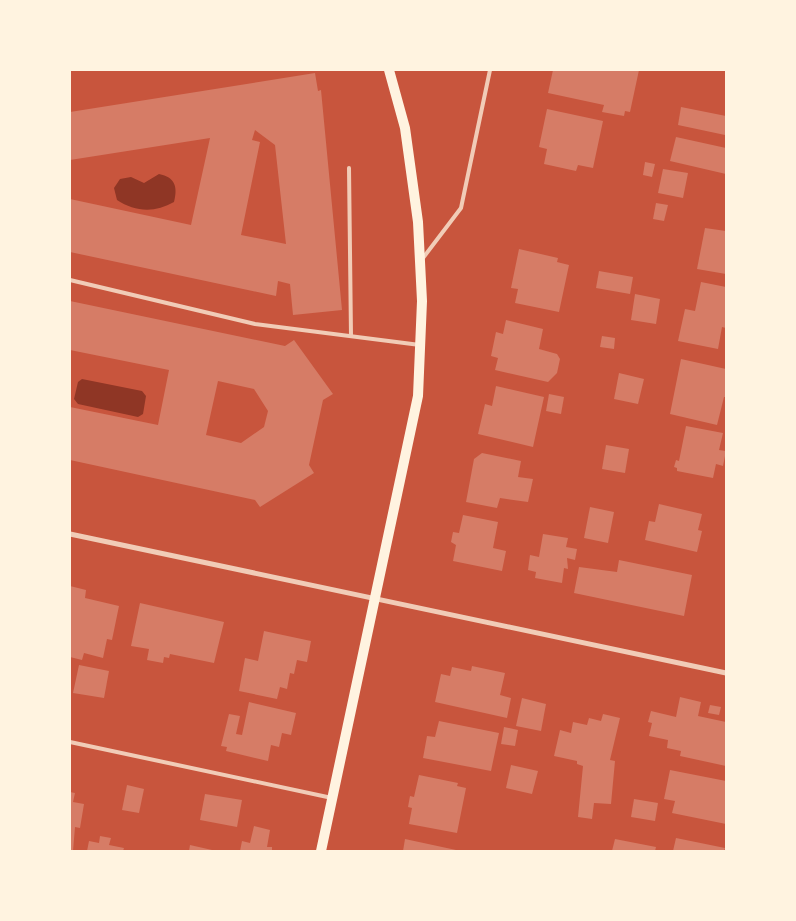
<svg xmlns="http://www.w3.org/2000/svg" width="796" height="921" font-family="'Golos Text',sans-serif">
<rect width="100%" height="100%" fill="#c8553d"/>
<g fill="#8f3625">
<path d="M159 174C175 177 178 187 174 202 155 213 135 212 117 200L114 188 120 179 131 177 144 183Z"/>
<polygon points="82,379 142,391 146,396 143,414 138,417 78,404 74,399 78,382"/>
</g>
<g fill="#d67c66" fill-rule="evenodd">
<polygon points="553,70 639,70 630,112 625,111 624,116 602,112 604,105 548,93"/>
<path d="M315 73 318 91 321 90 342 310 293 315 290 284 278 281 276 296 70 252V199L191 225 210 138 70 160V112ZM255 130 275 145 286 244 241 235 260 142 252 140Z"/>
<polygon points="681,107 726,116 725,135 678,125"/>
<polygon points="547,109 603,121 593,168 578,165 576,171 544,164 547,149 539,147"/>
<polygon points="676,137 726,148 726,174 670,161"/>
<polygon points="645,162 655,164 652,177 643,175"/>
<polygon points="663,169 688,173 683,198 658,193"/>
<polygon points="656,203 668,205 664,221 653,219"/>
<polygon points="705,228 726,231 726,274 697,269"/>
<polygon points="519,249 558,258 557,262 569,265 559,312 515,303 518,289 511,288"/>
<polygon points="599,271 633,277 630,294 596,288"/>
<polygon points="701,282 726,287 726,328 722,327 718,349 678,341 685,309 695,311"/>
<polygon points="635,294 660,299 656,324 631,320"/>
<path d="M70 301 285 346 294 340 333 394 323 400 309 465 314 473 260 507 255 500 70 460V407L158 425 169 370 70 350ZM218 381 254 389 268 411 264 427 241 443 206 435Z"/>
<polygon points="506,320 543,329 539,349 557,354 560,359 557,373 548,382 495,370 498,358 491,356 496,332 503,334"/>
<polygon points="602,336 615,338 614,349 600,347"/>
<polygon points="681,359 726,369 726,397 724,397 717,425 670,414"/>
<polygon points="619,373 644,379 638,404 614,399"/>
<polygon points="496,386 544,397 533,447 478,434 485,404 492,406"/>
<polygon points="549,394 564,397 561,414 546,411"/>
<polygon points="686,426 723,433 719,450 726,451 723,466 716,464 713,478 677,471 677,468 674,467 676,460 679,461"/>
<polygon points="606,445 629,449 625,473 602,469"/>
<polygon points="482,453 521,461 518,477 533,479 528,502 500,498 497,508 466,502 474,459"/>
<polygon points="659,504 702,514 698,530 702,531 697,552 645,540 649,521 655,522"/>
<polygon points="590,507 614,512 608,543 584,538"/>
<polygon points="463,515 498,522 493,548 506,551 502,571 453,561 456,545 451,542 453,532 459,533"/>
<polygon points="543,534 568,538 566,547 577,549 575,560 567,558 568,569 564,568 562,583 535,578 536,572 528,570 530,555 539,557"/>
<polygon points="619,560 692,575 684,616 574,593 579,567 617,572"/>
<polygon points="70,586 86,590 85,598 119,606 112,640 107,639 103,658 84,653 82,660 70,657"/>
<polygon points="140,603 224,622 214,663 170,654 169,658 164,657 163,663 147,660 149,649 131,646"/>
<polygon points="264,631 311,641 307,662 297,660 294,674 290,673 287,689 280,687 277,699 239,691 245,658 258,661"/>
<polygon points="79,665 109,671 104,698 73,693"/>
<polygon points="472,666 505,673 500,695 511,698 507,718 435,702 441,674 450,676 452,667 471,671"/>
<polygon points="680,697 701,702 698,716 726,722 726,766 680,756 681,751 667,748 668,740 649,736 652,723 648,722 651,711 676,717"/>
<polygon points="522,698 546,704 541,731 516,726"/>
<polygon points="249,702 296,713 291,735 282,733 279,747 271,745 268,761 226,751 227,747 221,746 229,714 240,716 236,734 242,735"/>
<polygon points="710,705 721,707 719,715 708,713"/>
<polygon points="603,714 620,718 610,760 615,761 611,804 594,803 592,819 578,817 583,766 577,764 577,761 554,756 560,730 571,733 573,722 587,725 589,718 601,721"/>
<polygon points="439,721 499,733 491,771 423,758 427,736 435,737"/>
<polygon points="504,727 518,730 515,746 501,744"/>
<polygon points="511,765 538,771 532,794 506,788"/>
<polygon points="670,770 726,781 726,824 672,813 675,801 664,799"/>
<polygon points="419,775 458,783 457,786 466,788 457,833 409,824 412,808 408,807 410,796 414,797"/>
<polygon points="127,785 144,789 139,813 122,810"/>
<polygon points="70,792 75,793 73,802 84,804 80,828 75,827 73,851 70,851"/>
<polygon points="205,794 242,800 237,827 200,820"/>
<polygon points="634,799 658,803 655,821 631,817"/>
<polygon points="254,826 270,830 267,847 272,847 272,851 240,851 242,841 250,843"/>
<polygon points="100,836 111,838 109,845 124,848 123,851 87,851 89,841 99,843"/>
<polygon points="676,838 725,848 724,851 673,851"/>
<polygon points="405,839 456,850 456,851 403,851"/>
<polygon points="615,839 656,847 655,851 612,851"/>
<polygon points="190,845 212,850 212,851 189,851"/>
</g>
<g fill="none" stroke-linecap="round" stroke-linejoin="round">
<g stroke="#f1ccb7" stroke-width="4">
<polyline points="349,168 351,336"/>
<polyline points="423,258 461,208 490,70"/>
<polyline points="70,280 255,324 420,345"/>
<polyline points="70,742 332,798"/>
</g>
<polyline stroke="#f1ccb7" stroke-width="5" points="70,534 726,673"/>
<polyline stroke="#fff3e0" stroke-width="10" points="321,851 418,396 422,301 418,222 405,128 389,70"/>
</g>
<rect width="796" height="921" fill="none" stroke="#fff3e0" stroke-width="142"/>
</svg>
